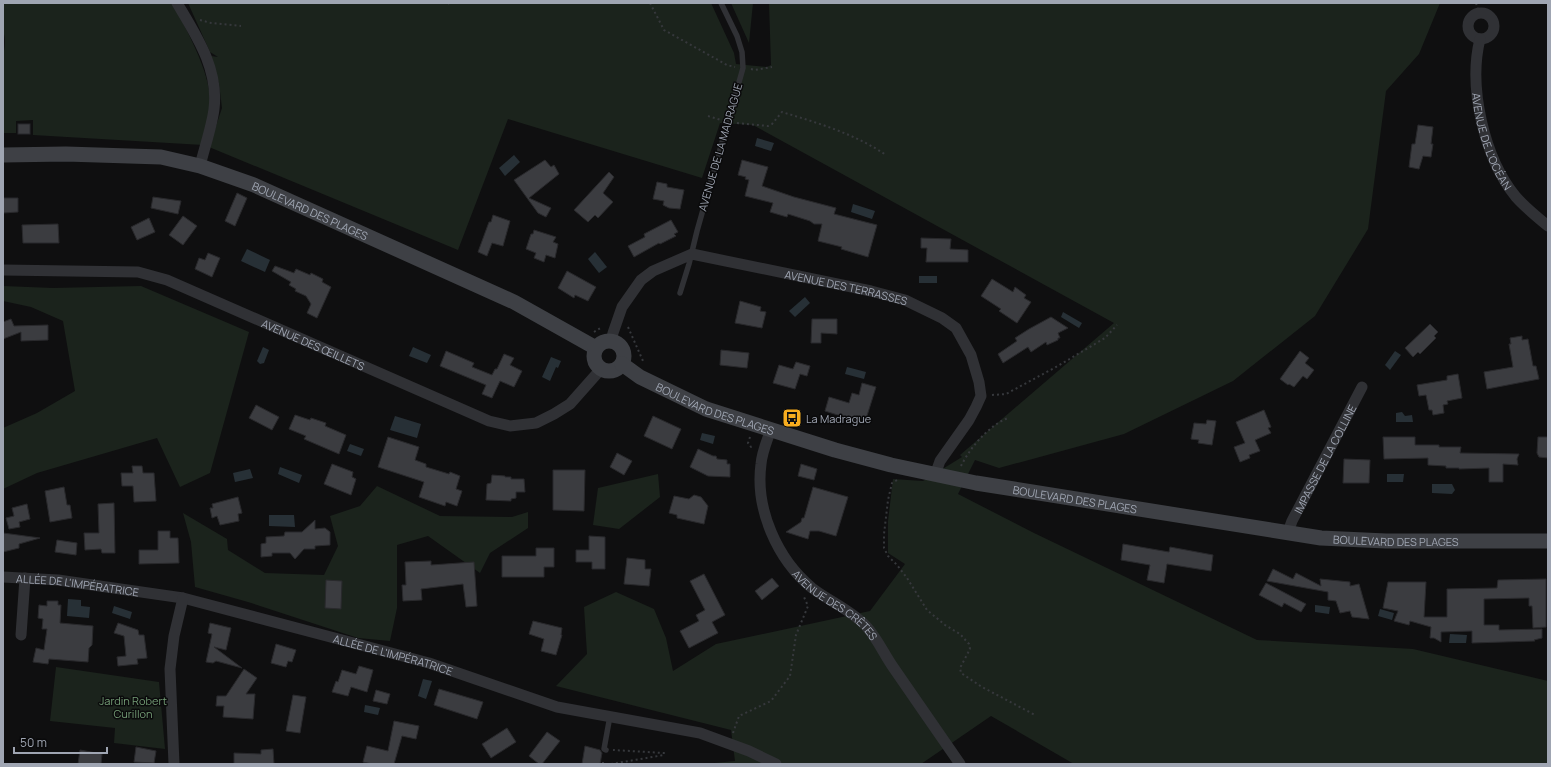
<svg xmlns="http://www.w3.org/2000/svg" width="1551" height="767" font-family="Manrope,sans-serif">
<rect width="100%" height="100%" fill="#0f0f10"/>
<g fill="#1b231c">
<path d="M3 3H173C188 34 214 77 210 112 209 123 205 134 203 145L33 135V120L16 121V133H3V55C5 48 6 38 3 31Z"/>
<polygon points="188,3 711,3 734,53 736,64 767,67 771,65 769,3 1440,3 1419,54 1386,91 1368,229 1315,316 1233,381 1124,434 999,468 975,460 958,494 1034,533 1257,640 1413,649 1548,681 1548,764 1074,764 991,716 921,764 704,764 735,761 731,730 556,686 587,654 584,607 616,592 654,609 666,638 673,671 716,644 870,611 905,564 888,553 888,521 893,479 923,481 962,457 960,455 1114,323 753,125 720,123 702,178 508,119 458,250 209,147 222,108 219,84 211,56 218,57 210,52"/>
<polygon points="731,3 753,3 749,43"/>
<polygon points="3,286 53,288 141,286 249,332 210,473 180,487 157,438 37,473 3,489 3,428 37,413 75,391 63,321 31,307 3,301"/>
<polygon points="658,474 660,497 619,529 593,525 598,488"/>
<polygon points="377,486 440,516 512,517 528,512 528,528 490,553 480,573 428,536 397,545 397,608 390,641 358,638 248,602 195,587 191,542 183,513 227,539 228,550 265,573 324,575 338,546 330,516 360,506"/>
<polygon points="56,667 159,682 165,749 114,743 115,728 50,721"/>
</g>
<g fill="#273036">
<polygon points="757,138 774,143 771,151 755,146"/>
<polygon points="514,155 520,162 505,176 499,168"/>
<polygon points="853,204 875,211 872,219 851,212"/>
<polygon points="247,249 270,260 265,272 241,261"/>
<polygon points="595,252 607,267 599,273 588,259"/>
<rect x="919" y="276" width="18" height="7"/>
<polygon points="805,297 810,303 795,317 789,311"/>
<polygon points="1063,312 1082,323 1079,328 1061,317"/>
<polygon points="263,347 269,350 264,363 260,364 257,361"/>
<polygon points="413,347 431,355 427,363 409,356"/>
<polygon points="1395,351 1401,355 1390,370 1385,365"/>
<polygon points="551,357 561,361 558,368 556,367 550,381 542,377"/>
<polygon points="847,367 866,372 864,379 845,374"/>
<polygon points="1402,412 1405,416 1412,415 1413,422 1396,422 1396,413"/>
<polygon points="395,416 421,424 417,438 390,430"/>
<polygon points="702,433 715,436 713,444 700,440"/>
<polygon points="350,444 364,449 361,456 347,451"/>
<polygon points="280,467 302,475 299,483 278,474"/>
<polygon points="250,469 253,478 235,482 233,473"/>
<polygon points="1387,474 1404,474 1403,482 1387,482"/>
<polygon points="1432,484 1452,484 1455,490 1452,494 1432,493"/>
<polygon points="269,515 294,515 295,527 269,526"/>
<polygon points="68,599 81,600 81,606 90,607 89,618 67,616"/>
<polygon points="1315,605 1330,607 1329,614 1315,612"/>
<polygon points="114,606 132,612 130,619 112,613"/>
<polygon points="1380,609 1394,613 1392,620 1378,616"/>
<polygon points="1450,634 1467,635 1466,643 1449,643"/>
<polygon points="423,679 432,681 426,699 418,696"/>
<polygon points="365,705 380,708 378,715 364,712"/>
</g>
<g fill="#3b3c40" stroke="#29292c">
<rect x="18" y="124" width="12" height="10"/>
<polygon points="1418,125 1433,127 1431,144 1433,144 1431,157 1423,156 1419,169 1409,167 1412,144 1415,144"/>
<polygon points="545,160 551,167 554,165 559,174 529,198 551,208 546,217 538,213 514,180"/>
<polygon points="742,160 768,167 762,186 794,197 836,208 834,214 877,225 868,257 841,249 842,247 818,241 822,224 814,224 810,221 788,214 787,217 770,212 773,203 745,196 749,180 745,179 746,177 738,175"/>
<polygon points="609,172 614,177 603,193 613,202 598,218 595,215 588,222 574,210"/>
<polygon points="657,182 667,184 667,187 684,190 680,209 669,208 663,205 664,201 653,199"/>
<polygon points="237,193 247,198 235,226 225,221"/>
<polygon points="153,197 181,201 178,214 151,208"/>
<polygon points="3,198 18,198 18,212 3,213"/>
<polygon points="493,215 510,221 503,246 492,243 487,256 478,252 489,222 491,222"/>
<polygon points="183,216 197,226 183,245 169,235"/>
<polygon points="149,218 155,232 137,240 131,227"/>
<polygon points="671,220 678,232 674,234 676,236 660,244 659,243 634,257 628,246 645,237 644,234"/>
<polygon points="58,224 59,243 23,243 22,225"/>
<polygon points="534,230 556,237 553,242 558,244 555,258 546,255 544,262 534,258 536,253 526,249 531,234 533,234"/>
<polygon points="921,238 951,239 950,249 968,250 968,262 926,262 927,248 921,248"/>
<polygon points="208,253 220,258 212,277 195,269 199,258 205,260"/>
<polygon points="275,266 294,273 296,269 310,275 311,273 323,279 322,282 331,287 317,318 307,313 311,304 306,296 295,291 296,289 289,285 291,282 272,271"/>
<polygon points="567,271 596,287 588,301 575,295 574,298 558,288"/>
<polygon points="992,279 1013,292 1015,287 1026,295 1024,298 1031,302 1017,323 999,311 1001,309 981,296"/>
<polygon points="740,301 761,307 760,311 766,312 762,328 735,323"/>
<polygon points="1051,317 1068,328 1058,333 1060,338 1058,338 1058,340 1047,345 1046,342 1031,352 1028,347 1003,363 998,354 1017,341 1015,338 1029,329"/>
<polygon points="11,319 14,326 48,325 48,340 21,341 21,332 3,339 3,322"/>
<polygon points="812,319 837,319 837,334 821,333 821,343 811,343"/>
<polygon points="1430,324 1438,332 1434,336 1436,338 1420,354 1418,352 1413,357 1405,348"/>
<polygon points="1522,336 1522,340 1528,339 1533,366 1536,366 1539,379 1487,389 1484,372 1513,367 1509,344 1511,344 1510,338"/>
<polygon points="721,350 749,353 747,368 720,365"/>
<polygon points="446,351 474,363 472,367 492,375 495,369 497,369 504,354 514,358 510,365 522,371 514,387 500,381 492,398 482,394 486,385 440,366"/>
<polygon points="1300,351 1309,358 1305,363 1314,370 1307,379 1303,376 1294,387 1289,384 1288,385 1280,379"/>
<polygon points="796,362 810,366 807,376 800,374 795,389 773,383 779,365 793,369"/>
<polygon points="1458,374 1462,398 1447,401 1448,404 1443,405 1444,413 1433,415 1432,410 1429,410 1426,395 1419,396 1417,385 1447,380 1447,376"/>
<polygon points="862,383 876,387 866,419 862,417 860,422 825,411 829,397 849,403 852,393 859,395"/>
<polygon points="256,405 279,417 272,430 249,418"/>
<polygon points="1264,410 1271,427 1268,428 1271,433 1255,440 1260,451 1249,455 1250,458 1240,462 1234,447 1245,443 1236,422"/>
<polygon points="295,415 310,420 311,418 326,423 325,426 346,435 339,454 304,439 306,436 289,429"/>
<polygon points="653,416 681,429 672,449 644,436"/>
<polygon points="1207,420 1216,421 1212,445 1198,443 1199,440 1191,439 1194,423 1206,424"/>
<polygon points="388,437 419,447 415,460 426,464 426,467 449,474 450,472 460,476 456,489 462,491 457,506 446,502 445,506 419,497 424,482 378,467"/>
<polygon points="1383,437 1415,437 1415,445 1439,445 1439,447 1461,447 1460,453 1519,454 1517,459 1518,465 1503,464 1503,482 1489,482 1489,468 1459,469 1459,468 1446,468 1446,466 1428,465 1428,458 1384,459"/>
<polygon points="1538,437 1548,437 1548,458 1539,457 1537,453"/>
<polygon points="698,449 713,456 716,456 717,459 727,460 727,464 730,464 730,477 708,476 690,467"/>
<polygon points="617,453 632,461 624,475 610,467"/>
<polygon points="1344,459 1370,460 1369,483 1343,483"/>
<polygon points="332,464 353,472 352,477 356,479 351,495 324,484"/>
<polygon points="801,464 817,469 814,480 798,476"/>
<polygon points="132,466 142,466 143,473 154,473 156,501 134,502 133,486 122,486 121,473 133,473"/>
<polygon points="553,470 585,470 584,511 553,510"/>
<polygon points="492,475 505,476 505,477 511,477 511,479 524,479 525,492 516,492 516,498 511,499 511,501 486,500 487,484 491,483"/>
<polygon points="64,487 67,505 70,505 72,518 50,522 45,491"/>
<polygon points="813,487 848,497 836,536 819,531 810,531 808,539 786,532 801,522 802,518 804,518"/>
<polygon points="694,495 701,497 708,506 704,524 677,518 677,515 669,513 674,496 689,499"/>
<polygon points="238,497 242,513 238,514 239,521 220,525 217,516 212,518 210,508 213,508 212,504"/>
<polygon points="114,503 115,553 102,553 101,549 85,550 84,533 99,533 98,504"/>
<polygon points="27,504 30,519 19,522 20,527 9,529 6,518 14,516 12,508"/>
<polygon points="315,520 315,529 325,528 330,532 330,545 315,546 315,549 304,549 295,559 290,553 272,553 272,556 261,557 261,544 266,543 266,537 284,536 285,532 302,532"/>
<polygon points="158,531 170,531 170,538 178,538 179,563 139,564 139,550 158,550"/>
<polygon points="3,533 40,538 19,544 19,548 3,552"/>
<polygon points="589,536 605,537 605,569 592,569 592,562 576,562 576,550 589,550"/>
<polygon points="57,540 77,543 76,555 55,552"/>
<polygon points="1123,544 1169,552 1170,547 1213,555 1211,571 1167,564 1164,583 1147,580 1150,565 1121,560"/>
<polygon points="536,548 554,548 554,567 544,567 544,577 502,577 502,556 536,556"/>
<polygon points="627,558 645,560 645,569 651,569 649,586 624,584"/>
<polygon points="431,561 431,565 474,562 477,606 466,607 463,584 421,589 422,600 403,601 402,585 406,585 405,562"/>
<polygon points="1273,569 1293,579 1296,573 1321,586 1320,579 1350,582 1350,586 1359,584 1369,619 1352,617 1350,611 1340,613 1336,601 1328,600 1328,592 1267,581"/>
<polygon points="704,574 725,615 712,622 718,633 689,648 680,631 699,621 696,615 705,610 690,581"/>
<polygon points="772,578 779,586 762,600 755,591"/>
<polygon points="1546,579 1546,627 1533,628 1532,606 1529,606 1529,598 1484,599 1484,625 1499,625 1499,630 1542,629 1542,638 1534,640 1535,641 1472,643 1472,631 1441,632 1441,642 1434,638 1430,638 1431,627 1410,621 1409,625 1394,621 1398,611 1383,608 1388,582 1426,582 1424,617 1447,617 1447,589 1497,588 1498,580"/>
<polygon points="326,580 342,581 341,609 325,608"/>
<polygon points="1266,583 1306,604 1301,612 1284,603 1282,607 1259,595"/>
<polygon points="47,601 58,601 58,605 61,605 60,623 93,626 92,645 89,648 88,662 49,659 48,664 33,662 36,648 44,650 47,629 42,629 43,619 38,618 39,605 47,606"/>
<polygon points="533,621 562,628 561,635 562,635 556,655 541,651 544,639 529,634"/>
<polygon points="118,623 138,630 139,635 144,635 147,658 137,659 138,664 118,666 117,657 126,656 124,636 114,633"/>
<polygon points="210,623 231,628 226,650 214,647 242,668 216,661 213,663 206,662 212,634 208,633"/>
<polygon points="276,644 296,650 292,662 288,661 286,667 271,663"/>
<polygon points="359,666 373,670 367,692 351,687 348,696 332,692 336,681 338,682 342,670 356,674"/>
<polygon points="244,669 257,678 246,694 255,694 253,719 223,717 224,706 216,706 217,696 226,696"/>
<polygon points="439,689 483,702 477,719 434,705"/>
<polygon points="376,690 390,694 387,704 373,701"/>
<polygon points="293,695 306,697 300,733 286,731"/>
<polygon points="394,721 419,726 416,739 402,736 394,764 372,764 363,762 367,746 388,751"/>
<polygon points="507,728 516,742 491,758 482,744"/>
<polygon points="547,732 560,741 542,764 539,764 529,756"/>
<polygon points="585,746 600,750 602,753 600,764 582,764"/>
<polygon points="136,747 156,751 154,763 134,762"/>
<polygon points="273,749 274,764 234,764 234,753 261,754 261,750"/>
<polygon points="80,750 102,754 101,764 78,764"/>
</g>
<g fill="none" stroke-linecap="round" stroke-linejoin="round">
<g stroke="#36383c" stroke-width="2" stroke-dasharray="2 3" stroke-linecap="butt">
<polyline points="650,3 664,30 727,65 735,67"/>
<polyline points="1476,3 1479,13"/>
<polyline points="448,4 449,3"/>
<polyline points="200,20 211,23 241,26"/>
<polyline points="751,69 755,70 772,67"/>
<polyline points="708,116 721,120"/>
<path d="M737 123 768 126 772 124 782 112C818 123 855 134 886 155"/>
<polyline points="628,327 643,361"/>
<polyline points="594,332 602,327"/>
<polyline points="992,395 1006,394 1056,367 1105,338 1117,325"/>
<polyline points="750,437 748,443 751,447 753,447"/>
<path d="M961 466C970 448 988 426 1008 418"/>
<polyline points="897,480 892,483 888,500 884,534 884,548 888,556 897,565 907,578 927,610 945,625 960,634 969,644 970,649 960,668 961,673 982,687 1035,715"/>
<polyline points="733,733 739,716 771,701 790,676 796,635 808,606 804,597"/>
<polyline points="603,764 603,759"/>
<polyline points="611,764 664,755 664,753 613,750"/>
</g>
<g stroke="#303135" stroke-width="5.5">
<polyline points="680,293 689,264 697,231 743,68 742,52 737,36 721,3"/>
<polyline points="606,750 604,749 610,716"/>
</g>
<g stroke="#303135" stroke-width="11">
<path d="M177 3C196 35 219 69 214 109 212 126 204 149 200 166"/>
<circle cx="1481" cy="26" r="13"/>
<path id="s1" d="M1480 39C1468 87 1484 158 1516 197 1526 208 1537 217 1548 226"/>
<path id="s2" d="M3 270 138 272 167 280 489 421 510 426 536 423 554 414 570 404 601 369"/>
<path id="s3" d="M611 341 613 333 622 307 641 280 653 271 692 254 871 291 905 300 942 318 956 328 971 355 979 382 981 396 976 407 969 420 940 461 935 475"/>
<path id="s4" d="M771 429C767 441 762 452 761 464 755 509 777 559 812 588 829 601 851 610 866 626 877 638 884 654 893 667 915 699 938 732 960 764"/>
<path id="s5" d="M1288 532 1292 521 1362 387"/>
<path id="s6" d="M3 577 58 580 183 598 429 663 557 707 700 733 749 751 776 764"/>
<polyline points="21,635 25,578"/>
<polyline points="174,764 170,669 174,636 183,598"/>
</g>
<g stroke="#3e4045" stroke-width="15">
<path id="s7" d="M3 155 66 154 161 157 200 166 254 185 514 302 596 348"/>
<circle cx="609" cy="356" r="15"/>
<path id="s8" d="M622 364 640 377 706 409 835 450 891 465 976 483 1321 538 1386 541H1548"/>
</g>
</g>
<defs>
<symbol id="bus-square" viewBox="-11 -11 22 22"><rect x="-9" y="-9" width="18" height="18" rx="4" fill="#f8ad1f" stroke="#0a0a0b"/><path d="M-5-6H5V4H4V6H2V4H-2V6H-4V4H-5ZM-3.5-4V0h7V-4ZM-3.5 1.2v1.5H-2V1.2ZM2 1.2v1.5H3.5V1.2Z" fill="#111"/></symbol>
</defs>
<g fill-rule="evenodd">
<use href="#bus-square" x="781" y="407" width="22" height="22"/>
</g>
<g text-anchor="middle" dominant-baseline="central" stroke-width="3" stroke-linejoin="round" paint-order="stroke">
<g font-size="11" fill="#9fa5b2" stroke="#0a0a0b">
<text stroke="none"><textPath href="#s1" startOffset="105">AVENUE DE L'OCÉAN</textPath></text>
<text transform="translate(720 147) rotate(-74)">AVENUE DE LA MADRAGUE</text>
<text stroke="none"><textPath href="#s7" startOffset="317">BOULEVARD DES PLAGES</textPath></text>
<text stroke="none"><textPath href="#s3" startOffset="284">AVENUE DES TERRASSES</textPath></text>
<text stroke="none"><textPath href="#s2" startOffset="325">AVENUE DES ŒILLETS</textPath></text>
<text stroke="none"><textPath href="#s8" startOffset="104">BOULEVARD DES PLAGES</textPath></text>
<text stroke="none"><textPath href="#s5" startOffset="82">IMPASSE DE LA COLLINE</textPath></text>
<text stroke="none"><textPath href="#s8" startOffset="476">BOULEVARD DES PLAGES</textPath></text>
<text stroke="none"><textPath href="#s8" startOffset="800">BOULEVARD DES PLAGES</textPath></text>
<text stroke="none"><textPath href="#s6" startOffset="75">ALLÉE DE L'IMPÉRATRICE</textPath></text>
<text stroke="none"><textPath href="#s4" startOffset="205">AVENUE DES CRÊTES</textPath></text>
<text stroke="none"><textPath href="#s6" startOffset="399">ALLÉE DE L'IMPÉRATRICE</textPath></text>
</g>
<g font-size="11" fill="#9fa5b2" stroke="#0a0a0b" text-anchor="start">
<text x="806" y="418">La Madrague</text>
</g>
<g font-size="11" fill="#759e77" stroke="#0a0a0b">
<text x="133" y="700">Jardin Robert<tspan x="133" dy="13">Curillon</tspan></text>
</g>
</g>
<rect width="1551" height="767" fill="none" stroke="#9fa5b2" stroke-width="8"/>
<path d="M14 747v6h93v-6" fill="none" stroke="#9fa5b2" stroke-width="2"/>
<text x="20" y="747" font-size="12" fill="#9fa5b2" stroke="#0a0a0b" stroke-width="3" paint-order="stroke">50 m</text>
</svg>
